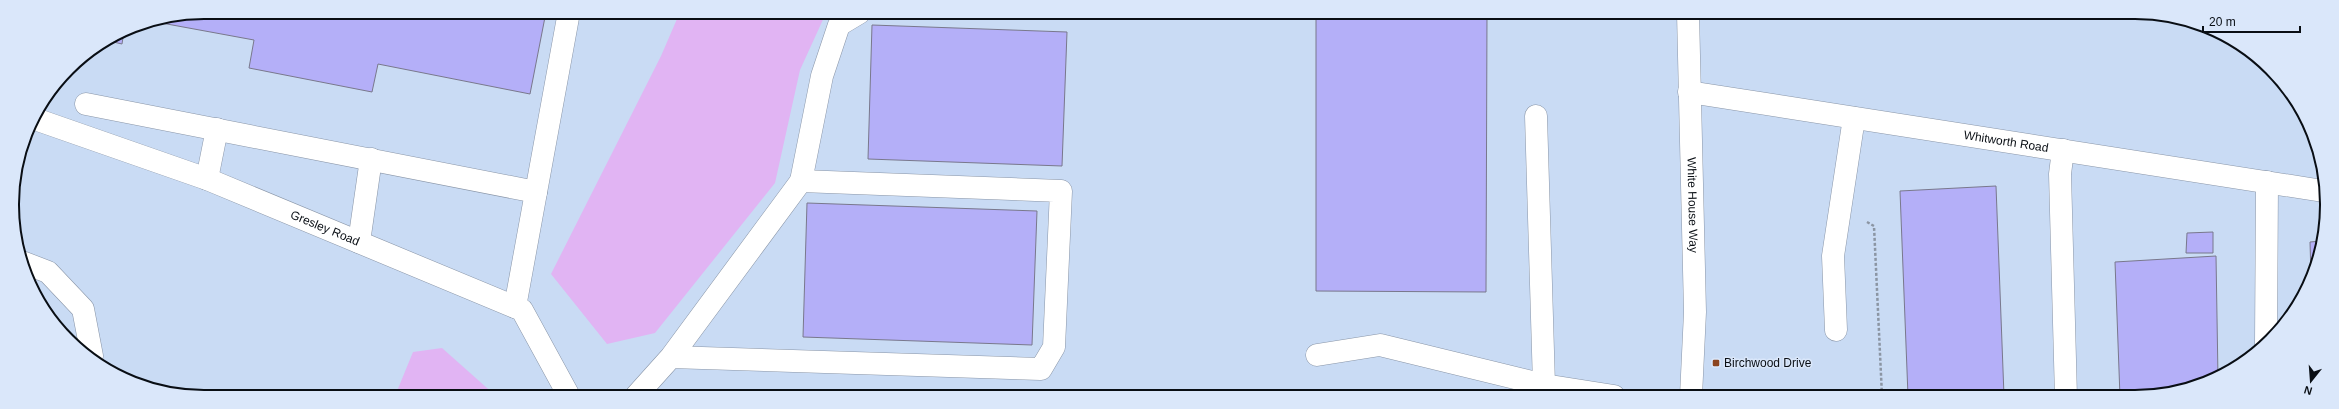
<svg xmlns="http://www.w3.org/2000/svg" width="2339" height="409" font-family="Helvetica,sans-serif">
<rect width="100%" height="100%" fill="#dae7fa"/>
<polygon fill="#c9dbf4" points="205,12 2159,14 2231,38 2287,87 2320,154 2325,229 2307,290 2270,341 2219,377 2147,397 180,395 119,377 60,331 22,267 12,192 27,131 69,68 131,27"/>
<g fill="#e1b4f3">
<polygon points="680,12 826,13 800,70 775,183 655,333 607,344 551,274 661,56"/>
<polygon points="442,348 496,396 395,396 413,352"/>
</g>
<g fill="#b4aff8" stroke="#79788c">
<polygon points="204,12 546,12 530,94 378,64 372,92 249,68 254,40 156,22"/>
<polygon points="1316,13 1487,13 1486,292 1316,291"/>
<polygon points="872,25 1067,32 1062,166 868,159"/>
<polygon points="124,31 122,44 109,41"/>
<polygon points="1996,186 2004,396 1908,396 1900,191"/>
<polygon points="807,203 1037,211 1032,345 803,337"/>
<polygon points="2213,232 2213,253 2186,253 2187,233"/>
<polygon points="2322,241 2311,276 2310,242"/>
<polygon points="2216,256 2218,378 2147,397 2120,397 2115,262"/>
</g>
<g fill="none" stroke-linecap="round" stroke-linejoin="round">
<defs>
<g id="minor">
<path id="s1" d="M1688 13 1695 312 1691 396"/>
<path id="s2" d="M1689 92 2323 191"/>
<polyline points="86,104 536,192"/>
<polyline points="1536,116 1544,385 1614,396"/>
<path id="s3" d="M35 119 207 179 522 310 569 396"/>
<polyline points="2063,150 2060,174 2066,397"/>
<polyline points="207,179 217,129"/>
<polyline points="801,181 822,76 839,25 859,13"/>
<polyline points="359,242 371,159"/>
<polyline points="22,262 48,272 83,309 92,356"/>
<polyline points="515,307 569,12"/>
<polyline points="1836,330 1833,256 1854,118"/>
<polyline points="2266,344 2267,182"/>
<polyline points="1317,355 1380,345 1544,385"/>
<polyline points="636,396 671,357 801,181 1061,191 1054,347 1041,369 671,357"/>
</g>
</defs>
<use href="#minor" stroke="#8995a7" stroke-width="23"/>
<polyline stroke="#8b95a3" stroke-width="2.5" stroke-dasharray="3 2" stroke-linecap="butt" points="1867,222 1874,226 1882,396"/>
<use href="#minor" stroke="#fff" stroke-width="22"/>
</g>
<rect fill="#8b441f" stroke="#dae7fa" stroke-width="1.5" x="1712" y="359" width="8" height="8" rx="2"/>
<g text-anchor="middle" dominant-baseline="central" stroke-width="3" stroke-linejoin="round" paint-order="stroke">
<g font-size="12" fill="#090e14" stroke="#dae7fa">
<text stroke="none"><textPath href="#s2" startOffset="321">Whitworth Road</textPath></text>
<text stroke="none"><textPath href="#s1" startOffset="192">White House Way</textPath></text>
<text stroke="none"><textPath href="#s3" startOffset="310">Gresley Road</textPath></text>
</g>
<g font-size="12" fill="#090e14" stroke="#dae7fa" text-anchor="start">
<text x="1724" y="363">Birchwood Drive</text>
</g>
</g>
<path d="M0 0H2339V409H0ZM204 19H2135A185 185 0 0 1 2320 204V205A185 185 0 0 1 2135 390H204A185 185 0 0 1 19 205V204A185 185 0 0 1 204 19Z" fill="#dae7fa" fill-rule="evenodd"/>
<path fill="none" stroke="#090e14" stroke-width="2" d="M204 19H2135A185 185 0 0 1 2320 204V205A185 185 0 0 1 2135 390H204A185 185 0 0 1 19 205V204A185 185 0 0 1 204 19Z"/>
<g transform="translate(2311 381) rotate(197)" stroke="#dae7fa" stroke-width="3" paint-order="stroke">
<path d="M0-3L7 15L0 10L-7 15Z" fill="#090e14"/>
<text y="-6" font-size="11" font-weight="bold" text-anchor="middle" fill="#090e14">N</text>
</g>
<path d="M2203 26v6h97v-6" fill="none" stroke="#090e14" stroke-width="2"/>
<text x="2209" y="26" font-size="12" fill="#090e14" stroke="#dae7fa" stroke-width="3" paint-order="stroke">20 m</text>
</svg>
